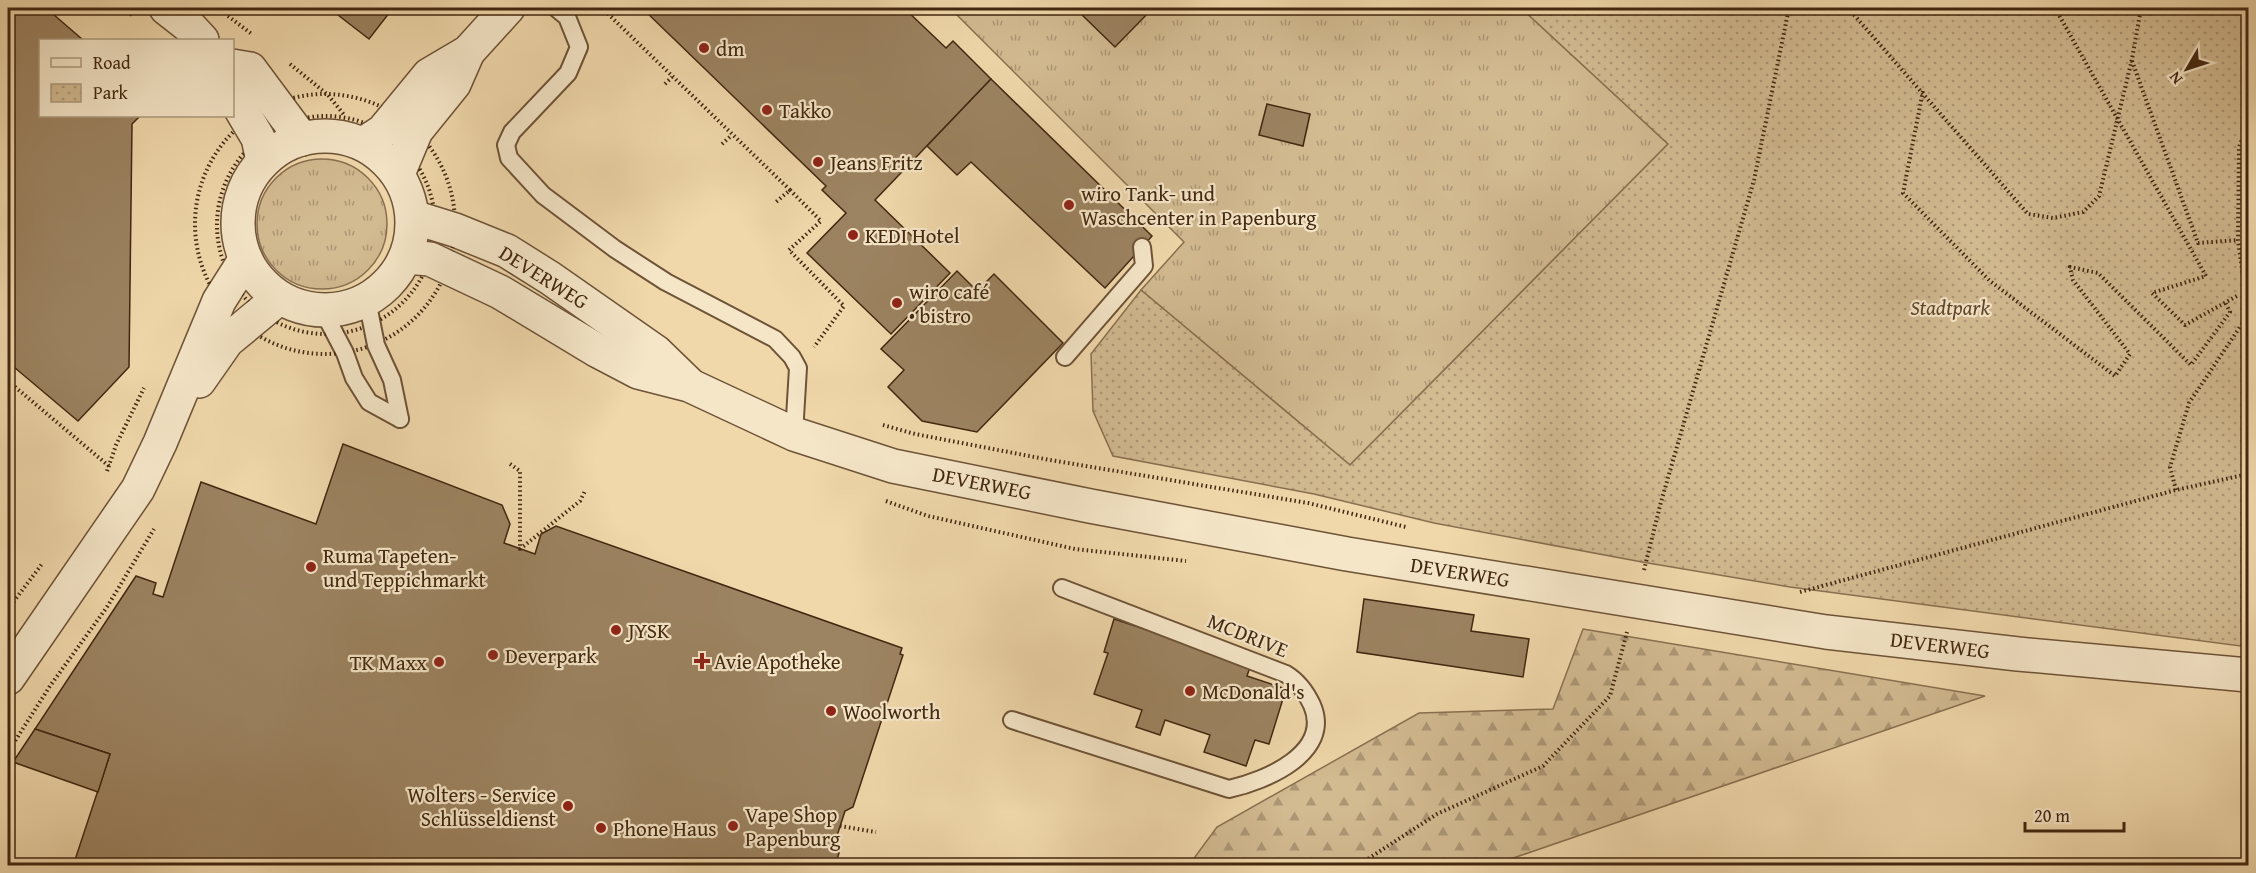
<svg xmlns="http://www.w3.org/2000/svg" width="2256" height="873" font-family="'Gentium Book Plus',serif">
<defs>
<pattern id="grass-tufts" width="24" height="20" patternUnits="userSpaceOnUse" patternTransform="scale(1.5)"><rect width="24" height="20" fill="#d2ba91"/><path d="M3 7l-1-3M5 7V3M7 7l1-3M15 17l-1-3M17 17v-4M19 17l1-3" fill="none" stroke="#ac9775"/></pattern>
<pattern id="forest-firs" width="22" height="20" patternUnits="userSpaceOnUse" patternTransform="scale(1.5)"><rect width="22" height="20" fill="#d2ba91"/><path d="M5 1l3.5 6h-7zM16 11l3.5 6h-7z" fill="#ac9775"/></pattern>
<pattern id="park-dots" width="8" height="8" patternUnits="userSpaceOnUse" patternTransform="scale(1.5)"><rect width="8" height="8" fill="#d2ba91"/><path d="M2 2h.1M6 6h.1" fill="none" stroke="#ac9775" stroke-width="1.8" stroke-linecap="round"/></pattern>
</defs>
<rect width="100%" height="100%" fill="#f0d8ab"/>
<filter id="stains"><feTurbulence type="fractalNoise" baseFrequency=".00333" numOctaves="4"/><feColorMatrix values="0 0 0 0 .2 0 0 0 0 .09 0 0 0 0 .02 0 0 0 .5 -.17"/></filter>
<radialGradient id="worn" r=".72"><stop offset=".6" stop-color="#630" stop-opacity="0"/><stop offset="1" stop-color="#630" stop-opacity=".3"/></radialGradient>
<g fill="url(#grass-tufts)" stroke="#8a7050" stroke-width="1.5">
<polygon points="950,8 1521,8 1668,144 1350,465 1141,290 1184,242"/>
<circle cx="322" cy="224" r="65"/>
</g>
<polygon fill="url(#forest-firs)" stroke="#8a7050" stroke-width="1.5" points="1583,629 1985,696 1493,865 1189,865 1217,827 1419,713 1553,709"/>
<polygon fill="url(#park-dots)" stroke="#8a7050" stroke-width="1.5" points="1521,8 2248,8 2248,647 1790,587 1642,562 1434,523 1314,494 1113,456 1093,411 1091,354 1141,290 1350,465 1668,144"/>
<g fill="#9c8361" stroke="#422710" stroke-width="1.5">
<polygon points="8,8 46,8 83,40 40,40 40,116 140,116 132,124 129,367 78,421 8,362"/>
<polygon points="329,8 393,8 369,39"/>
<polygon points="642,8 904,8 946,48 953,41 991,79 875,200 950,273 891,334 807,253 846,213 822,190 826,186"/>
<polygon points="1081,8 1153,8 1115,47 1078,11"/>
<polygon points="991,79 1152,236 1105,288 971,162 957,175 927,146"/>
<polygon points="1267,104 1310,114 1303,146 1259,135"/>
<polygon points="957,271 977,291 994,274 1063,343 977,432 922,421 888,387 904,370 881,349"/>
<polygon points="343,444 502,505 510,524 504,543 535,554 541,534 556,526 902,648 900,654 903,655 853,807 845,811 835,842 839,853 835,866 73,866 110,754 35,729 136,576 156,583 153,594 163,597 201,482 316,524"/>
<polygon points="1364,599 1474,615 1471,631 1529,639 1523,677 1357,652"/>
<polygon points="1114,619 1251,664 1247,676 1286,689 1269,744 1255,740 1246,766 1204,752 1210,735 1165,720 1160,735 1136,727 1142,710 1094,694 1108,653 1104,652"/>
<polygon points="35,729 110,754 98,792 13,762"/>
</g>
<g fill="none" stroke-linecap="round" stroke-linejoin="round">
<defs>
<g id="service">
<polyline points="556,8 567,17 579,47 568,73 512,132 506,145 509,158 543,195 615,249 666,282 775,339 792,357 798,368 794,434"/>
<polyline points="367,300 376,345 392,380 400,419"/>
<polyline points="323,311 345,353 354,378 369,402 400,419"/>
<polyline points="1065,357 1144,266 1142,247"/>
<path d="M1012 720 1229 789C1265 781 1333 753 1312 705 1306 692 1299 682 1286 674L1062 588"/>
</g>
<g id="minor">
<polyline points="166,8 189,26 202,40"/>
<polyline points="232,66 250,69 302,139"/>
<polyline points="232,94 258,138 263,161"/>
<circle cx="325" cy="223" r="87"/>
<polyline points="363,144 383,131 429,75 468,52 508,8"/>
<polyline points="398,174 416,131 454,84 468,52"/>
<polyline points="413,217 455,230 507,251 550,278 656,352 688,383"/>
<polyline points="406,257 430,259 500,292 598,351 638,372 689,385 794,434 893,466 1090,506 1347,554 1826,632 2018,654 2248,675"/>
<polyline points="199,381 227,341 279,298"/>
<polyline points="8,678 138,489 160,443 219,301 245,260"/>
</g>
</defs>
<use href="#service" stroke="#6e5337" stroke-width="20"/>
<use href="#minor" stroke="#6e5337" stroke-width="36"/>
<g stroke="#422710" stroke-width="4" stroke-dasharray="1.5 3" stroke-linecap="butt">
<polyline points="124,8 133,16"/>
<polyline points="1848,8 2028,214 2053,218 2083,212 2099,196 2132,59 2141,8"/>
<polyline points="2055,8 2206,276 2152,293 2185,325 2237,296"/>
<polyline points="591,13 605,11 790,190 776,202"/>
<polyline points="228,16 253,35"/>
<polyline points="2132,61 2198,243 2238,240"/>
<polyline points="290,64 328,95 345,116"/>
<polyline points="665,84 672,77"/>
<polyline points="1923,91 1903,193 1990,281 2115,376 2130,354 2073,280 2070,267 2098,273 2191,365 2230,312 2225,302"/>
<circle cx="325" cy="224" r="130"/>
<circle cx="326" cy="225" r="109"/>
<polyline points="2248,124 2239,147 2238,240 2248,313"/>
<polyline points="722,144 732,135"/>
<polyline points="790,190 821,221 789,250 844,306 814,347"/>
<polyline points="8,381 110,467"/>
<polyline points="883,425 915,434 1050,460 1308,503 1406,527"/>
<polyline points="510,464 520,471 520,549 580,501 585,491"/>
<polyline points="107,471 116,445 144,388"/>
<polyline points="2176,490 2170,467 2189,403 2248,315"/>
<polyline points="886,501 928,516 1075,549 1186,561"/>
<polyline points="1644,570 1661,502 1754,180 1789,8"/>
<polyline points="1800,592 2176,490 2248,474"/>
<polyline points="8,609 42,564"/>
<polyline points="8,752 50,686 107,607 154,529"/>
<polyline points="840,826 876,832"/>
<polyline points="1357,866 1437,814 1543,766 1610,696 1627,632"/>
</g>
<use href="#service" stroke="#f5e6c8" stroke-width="16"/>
<use href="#minor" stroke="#f5e6c8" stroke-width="33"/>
</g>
<g fill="#8f2418" stroke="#f5e6c8" stroke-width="2">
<circle cx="704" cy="48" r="6"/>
<circle cx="767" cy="110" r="6"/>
<circle cx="818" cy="162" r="6"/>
<circle cx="1069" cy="205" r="6"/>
<circle cx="853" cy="235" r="6"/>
<circle cx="897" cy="303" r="6"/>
<circle cx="311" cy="567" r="6"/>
<circle cx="616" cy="630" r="6"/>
<circle cx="493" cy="655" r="6"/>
<path d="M699 652h6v6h6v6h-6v6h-6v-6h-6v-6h6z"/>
<circle cx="439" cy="662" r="6"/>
<circle cx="1190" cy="691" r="6"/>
<circle cx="831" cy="711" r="6"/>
<circle cx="568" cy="806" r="6"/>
<circle cx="733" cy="826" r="6"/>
<circle cx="601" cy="828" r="6"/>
</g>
<g text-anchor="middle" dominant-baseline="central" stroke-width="4.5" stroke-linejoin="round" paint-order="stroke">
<g font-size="21" fill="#422710" stroke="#f5e6c8" text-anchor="start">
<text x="716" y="48">dm</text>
<text x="779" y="110">Takko</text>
<text x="830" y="162">Jeans Fritz</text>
<text x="1081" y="193">wiro Tank- und<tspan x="1081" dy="24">Waschcenter in Papenburg</tspan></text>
<text x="865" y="235">KEDI Hotel</text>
<text x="909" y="291">wiro café<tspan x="909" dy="24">• bistro</tspan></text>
<text x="323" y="555">Ruma Tapeten-<tspan x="323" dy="24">und Teppichmarkt</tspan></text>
<text x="628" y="630">JYSK</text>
<text x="505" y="655">Deverpark</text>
<text x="714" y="661">Avie Apotheke</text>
<text x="427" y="662" text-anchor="end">TK Maxx</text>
<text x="1202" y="691">McDonald's</text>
<text x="843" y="711">Woolworth</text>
<text x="556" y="794" text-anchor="end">Wolters - Service<tspan x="556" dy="24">Schlüsseldienst</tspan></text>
<text x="745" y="814">Vape Shop<tspan x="745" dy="24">Papenburg</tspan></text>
<text x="613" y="828">Phone Haus</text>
</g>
<g font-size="21" fill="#422710" stroke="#f5e6c8">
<text transform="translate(544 277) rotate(32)">DEVERWEG</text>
<text transform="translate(982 483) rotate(11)">DEVERWEG</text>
<text transform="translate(1460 572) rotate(9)">DEVERWEG</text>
<text transform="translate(1248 635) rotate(22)">MCDRIVE</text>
<text transform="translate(1940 645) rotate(7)">DEVERWEG</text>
</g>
<g font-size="21" font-style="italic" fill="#5f442a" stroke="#f5e6c8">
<text x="1950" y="307">Stadtpark</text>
</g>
</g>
<rect width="2256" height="873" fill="none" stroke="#f0d8ab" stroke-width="30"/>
<rect x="9" y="9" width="2238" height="855" fill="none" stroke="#422710" stroke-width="3"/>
<rect x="15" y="15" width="2226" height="843" fill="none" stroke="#422710" stroke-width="1.5"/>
<rect x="39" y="39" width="195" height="78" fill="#f5e6c8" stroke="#ad9a7e" stroke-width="1.5"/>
<rect x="51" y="58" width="30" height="9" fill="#f5e6c8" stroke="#ad9a7e" stroke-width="1.5"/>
<text x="93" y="69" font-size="18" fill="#422710">Road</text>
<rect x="51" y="84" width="30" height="18" fill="url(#park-dots)" stroke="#ad9a7e" stroke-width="1.5"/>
<text x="93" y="99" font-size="18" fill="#422710">Park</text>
<g transform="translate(2187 69) rotate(231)" stroke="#f5e6c8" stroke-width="4.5" paint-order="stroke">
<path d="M0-4.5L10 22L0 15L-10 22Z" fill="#422710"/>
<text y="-9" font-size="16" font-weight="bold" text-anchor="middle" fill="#422710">N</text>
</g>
<path d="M2025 822v9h99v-9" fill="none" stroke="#422710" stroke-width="3"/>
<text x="2034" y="822" font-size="18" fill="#422710" stroke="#f5e6c8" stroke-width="4.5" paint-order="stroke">20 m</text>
<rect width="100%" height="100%" filter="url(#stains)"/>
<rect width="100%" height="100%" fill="url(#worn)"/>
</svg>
